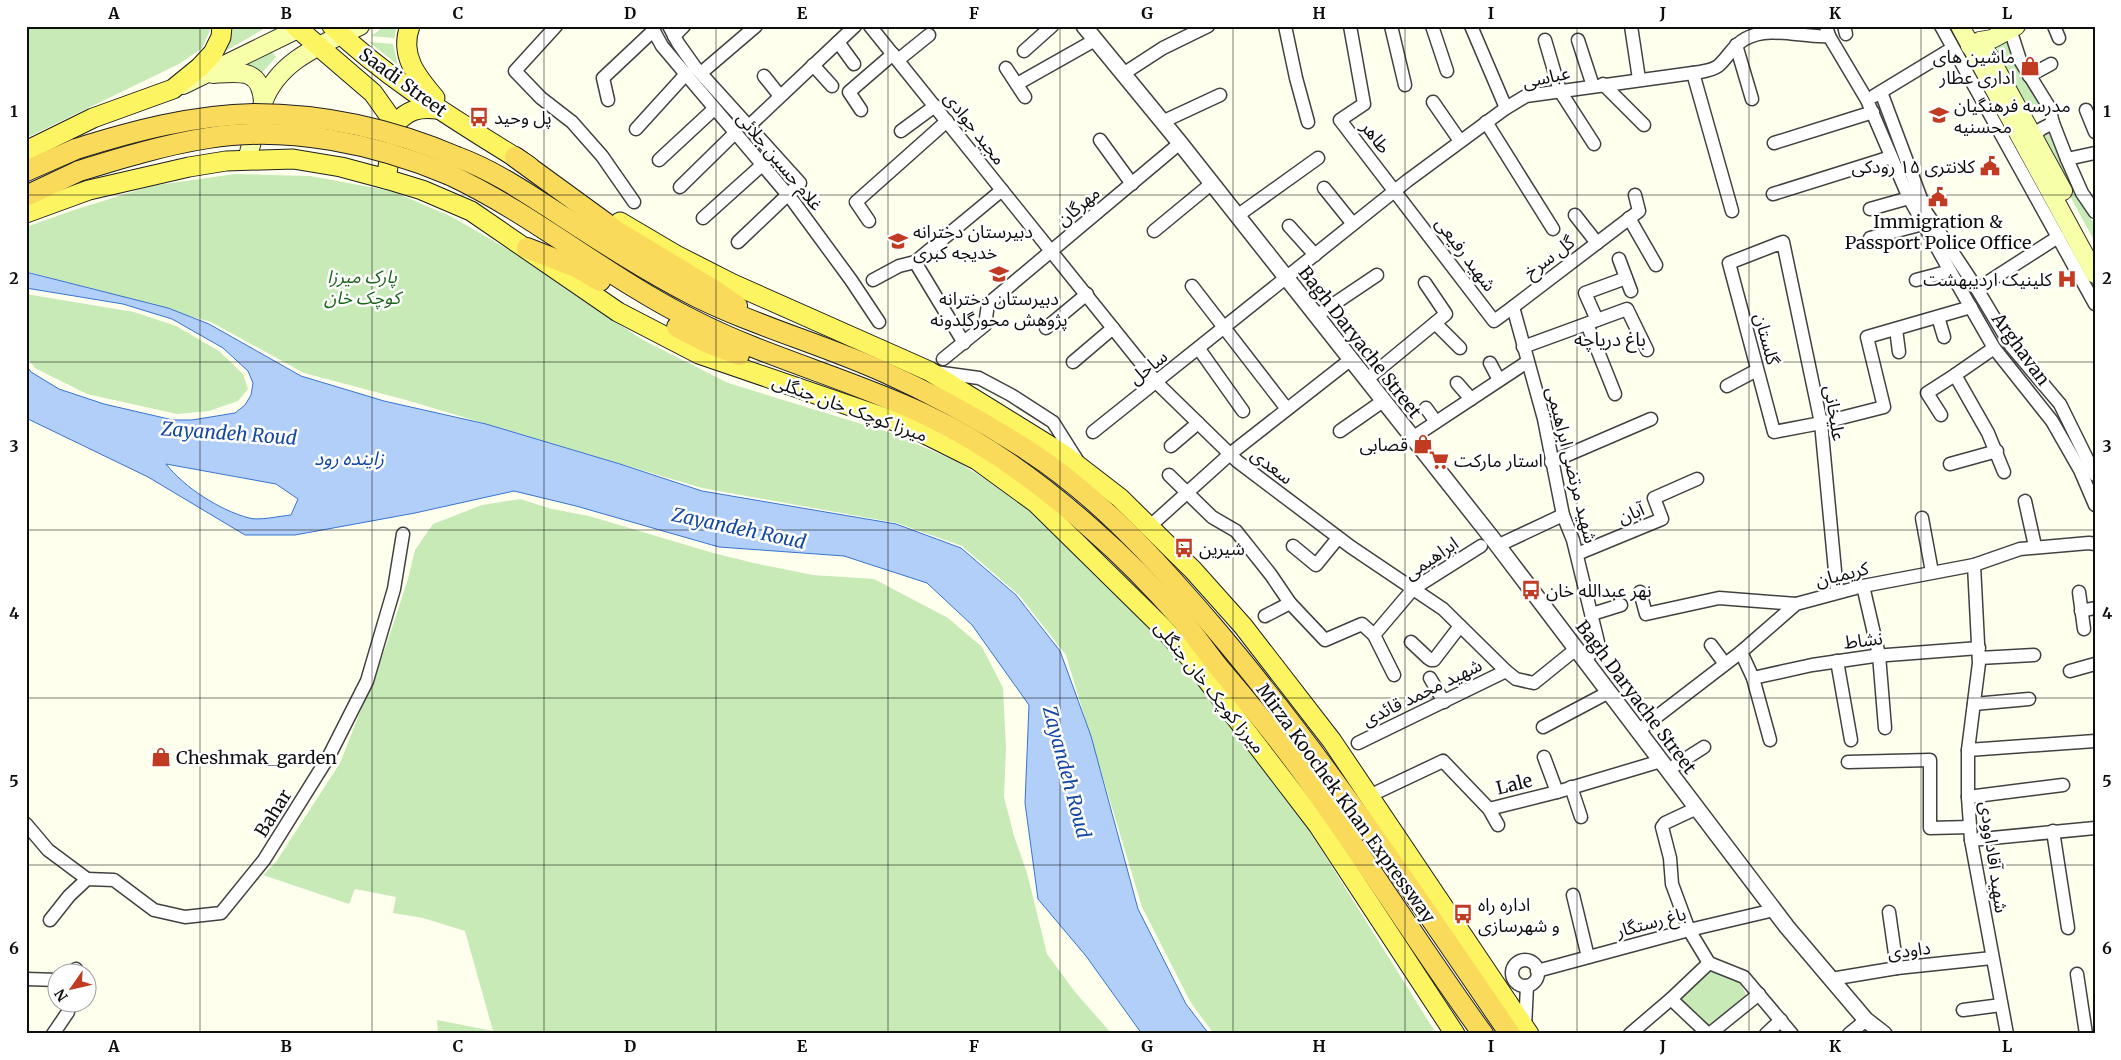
<svg xmlns="http://www.w3.org/2000/svg" width="2121" height="1060" font-family="Merriweather,'Noto Sans Arabic',serif">
<rect width="100%" height="100%" fill="#ffe"/>
<g fill="#c7eab7">
<polygon points="26,26 212,26 202,48 179,64 26,138"/>
<polygon points="231,26 269,26 215,57"/>
<polygon points="385,26 397,26 394,38 371,36"/>
<polygon points="2005,39 2009,42 2024,77 2039,106 2029,118 1995,58 1998,47"/>
<polygon points="369,42 393,44 398,65"/>
<polygon points="271,51 276,57 260,75 242,66"/>
<polygon points="2047,130 2070,181 2095,226 2095,242 2038,137"/>
<polygon points="235,174 310,176 392,191 452,217 518,255 576,296 643,340 728,383 891,433 956,461 1011,495 1054,528 1157,630 1299,814 1434,1030 1422,1034 1214,1034 1191,1003 1142,907 1066,655 1019,595 962,546 897,523 702,488 406,400 304,373 211,322 26,271 26,227 74,210 151,186"/>
<polygon points="26,294 134,312 176,326 219,351 243,374 248,389 238,401 209,411 177,414 87,394 35,368 26,356"/>
<polygon points="520,499 552,509 589,516 713,553 758,564 813,575 874,579 948,618 982,647 1003,688 1006,748 1004,797 1014,836 1027,873 1047,954 1075,992 1112,1034 438,1034 437,1020 493,1031 465,931 423,918 393,913 396,897 355,889 349,904 263,875 276,862 340,763 386,646 408,579 415,550 433,524 482,505"/>
<polygon points="1710,970 1738,978 1746,995 1710,1027 1676,998"/>
</g>
<path fill="#b1cff8" stroke="#3774d0" fill-rule="evenodd" d="M26 272 168 308 209 324 301 376 384 401 486 424 620 464 702 491 896 524 961 548 1016 595 1060 651 1091 736 1138 909 1186 1004 1209 1034H1142L1086 956 1038 899 1025 803 1029 705 972 625 927 583 844 556 719 547 576 506 514 491 415 513 295 535H245L148 477 26 418V365L31 372 59 389 104 404 173 420H192L235 413 245 405 251 395 253 383 248 371 223 348 172 319 123 304 26 288ZM166 464 276 484 298 499 291 515C280 516 258 521 249 518 219 510 184 487 166 464Z"/>
<g fill="none" stroke-linecap="round" stroke-linejoin="round">
<defs>
<g id="minor">
<polyline points="556,26 515,71 541,98 572,122 602,156 634,202"/>
<polyline points="651,26 662,46 793,201 851,280 879,322"/>
<polyline points="669,26 678,43 695,67 800,183 738,242"/>
<polyline points="870,26 1157,383 1237,461 1351,547 1443,609 1506,671"/>
<polyline points="1285,26 1296,78 1308,122"/>
<polyline points="1350,26 1364,104 1340,120 1494,321 1513,307"/>
<polyline points="1391,26 1405,85"/>
<polyline points="1432,26 1447,71"/>
<polyline points="1471,26 1506,108"/>
<polyline points="1631,26 1639,79"/>
<polyline points="1826,26 1829,36 1867,100 1909,198 1950,271 1994,348 2052,421 2080,470 2095,505"/>
<polyline points="1844,26 1846,34"/>
<polyline points="1941,26 2095,304"/>
<polyline points="2054,26 2059,38"/>
<polyline points="2010,29 2020,60 2049,107 2053,123 2067,159 2082,193 2095,212"/>
<polyline points="674,36 684,26"/>
<polyline points="1545,40 1560,91 1594,144"/>
<polyline points="1578,40 1593,86"/>
<polyline points="838,42 854,64"/>
<polyline points="1736,45 1752,99"/>
<polyline points="1024,51 1052,26"/>
<polyline points="898,60 929,35"/>
<polyline points="813,65 832,86"/>
<polyline points="1006,68 1025,97"/>
<polyline points="701,73 756,26"/>
<polyline points="1693,73 1732,211"/>
<polyline points="1123,74 1163,48 1208,26"/>
<polyline points="764,76 780,96"/>
<polyline points="2029,76 2051,64"/>
<polyline points="1017,84 1095,40"/>
<polyline points="1603,84 1644,125"/>
<polyline points="1881,92 1926,212 1977,289 2011,346 2060,404 2095,475"/>
<polyline points="1874,96 1953,48"/>
<polyline points="608,100 603,78 654,30"/>
<polyline points="1433,102 1460,141"/>
<polyline points="861,110 849,92 893,54"/>
<polyline points="2086,110 2095,132"/>
<polyline points="1162,122 1220,95"/>
<polyline points="1486,122 1553,229"/>
<polyline points="749,126 855,26"/>
<polyline points="636,129 686,74"/>
<polyline points="901,131 935,106"/>
<polyline points="2034,136 2041,129 2053,123"/>
<polyline points="1100,140 1132,184"/>
<polyline points="1774,143 1873,112"/>
<polyline points="2067,159 2095,153"/>
<polyline points="659,160 714,109"/>
<polyline points="680,187 735,133"/>
<polyline points="1324,188 1353,224"/>
<polyline points="1773,194 1891,157"/>
<polyline points="1870,209 1909,198"/>
<polyline points="1575,215 1597,243"/>
<polyline points="1237,216 1318,158"/>
<polyline points="703,218 762,165"/>
<polyline points="1629,218 1656,265"/>
<polyline points="869,221 856,202 947,121"/>
<polyline points="1289,226 1315,255"/>
<polyline points="1154,231 1211,184"/>
<polyline points="1870,238 1923,224"/>
<polyline points="1619,259 1631,291"/>
<polyline points="915,262 964,343"/>
<polyline points="873,280 899,266 915,262 1002,190"/>
<polyline points="1916,280 1950,271"/>
<polyline points="1192,286 1287,409"/>
<polyline points="1977,289 2058,237"/>
<polyline points="1316,316 1377,275"/>
<polyline points="1938,317 1944,337"/>
<polyline points="1597,320 1585,293 1626,278"/>
<polyline points="1435,323 1460,348"/>
<polyline points="1587,324 1615,394"/>
<polyline points="1046,328 1087,294"/>
<polyline points="1896,329 1899,352"/>
<polyline points="1523,347 1627,309 1647,350"/>
<polyline points="1994,348 1955,375 1988,433 2004,472"/>
<polyline points="1199,349 1243,411"/>
<polyline points="943,359 985,325 988,304 1180,143"/>
<polyline points="1073,362 1113,328"/>
<polyline points="1490,363 1499,380"/>
<polyline points="935,372 979,378 1011,395 1053,422 1077,460"/>
<polyline points="1366,380 1446,314 1425,283"/>
<polyline points="1457,383 1471,399"/>
<polyline points="1727,386 1757,370"/>
<polyline points="1426,408 1436,422"/>
<polyline points="1941,415 1927,393 1955,375"/>
<polyline points="1340,431 1383,401"/>
<path d="M1093 432 1407 181 1506 108 1526 96 1700 72C1706 71 1714 69 1718 66 1728 58 1732 46 1745 39 1769 25 1803 38 1829 36"/>
<polyline points="1412,438 1527,362"/>
<polyline points="1171,446 1198,423"/>
<polyline points="1551,462 1651,419"/>
<polyline points="1950,464 1997,451"/>
<polyline points="1169,475 1212,517 1236,531 1271,575 1290,603 1325,640 1362,624 1374,635"/>
<polyline points="2025,501 2035,546"/>
<polyline points="1922,518 1932,572"/>
<polyline points="1149,527 1230,454 1350,360"/>
<polyline points="1293,546 1316,565 1338,538"/>
<polyline points="1497,546 1563,515"/>
<polyline points="1577,554 1662,519 1654,498 1697,479"/>
<polyline points="1974,565 1979,663 1968,750 1968,797 1971,840 2007,1034"/>
<polyline points="1863,586 1879,655 1885,728"/>
<polyline points="1640,592 1646,614 1719,598 1796,604"/>
<polyline points="1837,592 1821,423 1783,242 1729,263 1774,432 1821,423 1884,407 1867,337 1971,307"/>
<polyline points="2079,592 2084,629"/>
<polyline points="2081,611 2095,608"/>
<polyline points="1592,614 1621,605"/>
<polyline points="1265,616 1290,603"/>
<polyline points="1411,642 1428,658 1431,660 1434,660 1460,626"/>
<polyline points="1711,645 1725,664"/>
<polyline points="1741,652 1753,678 1770,740"/>
<polyline points="1979,658 2034,655"/>
<polyline points="1837,661 1851,740"/>
<polyline points="1585,662 1598,642 1573,540 1563,515 1544,419 1513,307 1639,211 1635,195"/>
<polyline points="2070,671 2095,664"/>
<polyline points="1394,675 1374,635 1413,589 1481,546"/>
<polyline points="1430,678 1444,702"/>
<polyline points="1753,678 1812,665 1874,656 1979,648"/>
<polyline points="1974,704 2029,699"/>
<polyline points="1543,727 1609,692"/>
<polyline points="1638,731 1741,652 1796,604 1863,586 1974,565 2020,549 2089,543 2095,544"/>
<polyline points="1358,743 1506,671 1516,679 1534,683 1576,649"/>
<polyline points="1968,750 2095,741"/>
<polyline points="1544,757 1557,792"/>
<polyline points="1848,762 1930,760 1930,828 1970,827"/>
<polyline points="1668,770 1704,747"/>
<polyline points="1571,787 1581,817"/>
<polyline points="1369,796 1443,761 1489,809 1498,825"/>
<polyline points="1968,797 2063,785"/>
<polyline points="1697,808 1665,823 1662,827 1670,858 1672,884 1689,930 1709,963 1744,977 1792,1034"/>
<polyline points="1489,809 1557,792 1661,761"/>
<polyline points="26,824 48,850 87,879"/>
<polyline points="2053,831 2068,928"/>
<polyline points="1971,840 2095,828"/>
<polyline points="1573,895 1588,957"/>
<polyline points="1889,912 1897,968"/>
<polyline points="50,920 69,896 87,879 114,880 154,910 185,917 221,913 264,860 329,756 367,681 394,589 403,534"/>
<circle cx="1525" cy="973" r="13"/>
<polyline points="1709,963 1671,999 1707,1033 1712,1032 1759,994"/>
<polyline points="1537,971 1689,930 1774,910"/>
<polyline points="72,972 76,969"/>
<polyline points="2077,974 2086,1034"/>
<polyline points="26,979 58,980"/>
<polyline points="1831,979 1897,968 1992,958"/>
<polyline points="1963,1010 2001,1005"/>
<polyline points="1525,1027 1527,986"/>
<polyline points="53,1034 68,1012"/>
<polyline points="1630,1034 1671,999"/>
<polyline points="1766,1034 1781,1020"/>
<polyline points="1849,1034 1866,1020"/>
</g>
<polyline id="tertiary" points="1084,26 1180,143 1492,538 1787,927 1866,1020 1884,1034"/>
<g id="secondary">
<polyline points="1960,26 2095,274"/>
<polyline points="1970,46 1980,41 1992,39 2016,26"/>
<polyline points="1985,49 2063,191"/>
<path d="M213 74C240 72 261 68 263 102"/>
<polyline points="183,85 304,26"/>
<path d="M247 160C252 141 257 122 263 103 278 60 323 44 360 26"/>
</g>
<g id="primary">
<polyline points="295,26 373,93 395,124"/>
<path d="M332 26C390 82 461 123 529 166"/>
<path d="M410 26C399 55 417 77 435 98"/>
<polyline points="26,151 93,118 173,89 200,67 213,53 221,37 222,26"/>
<path d="M386 179 395 124C408 110 418 107 437 109"/>
<polyline points="26,213 89,190 189,167 226,161 293,159 341,167 386,179 422,190 471,211 618,312 699,354 909,426 977,460 1036,503 1161,626 1191,659 1318,825 1455,1034"/>
<polyline points="620,222 676,255 733,284 929,371 1063,454 1120,498 1193,570 1243,626 1332,741 1529,1034"/>
</g>
<g id="trunk">
<path d="M457 157C495 171 528 194 562 216 605 244 648 272 695 296 755 326 822 344 884 372 933 394 982 421 1027 450 1098 496 1156 560 1211 624 1321 753 1414 894 1510 1034"/>
<polyline points="515,157 618,232 714,290 737,306"/>
<polyline points="26,171 76,149"/>
<path d="M450 175C535 215 608 278 693 320 767 358 848 378 924 414 986 443 1043 485 1094 531 1125 558 1155 589 1182 620 1195 635 1207 653 1220 669 1256 711 1291 754 1322 800 1377 877 1427 957 1483 1034"/>
<polyline points="26,196 79,171"/>
<polyline points="527,248 578,268 600,281"/>
<polyline points="677,327 708,343 739,355"/>
</g>
</defs>
<use href="#minor" stroke="#414141" stroke-width="15"/>
<use href="#tertiary" stroke="#414141" stroke-width="18"/>
<use href="#secondary" stroke="#303030" stroke-width="20"/>
<use href="#primary" stroke="#1f1f1f" stroke-width="21"/>
<use href="#trunk" stroke="#1f1f1f" stroke-width="22"/>
<use href="#minor" stroke="#fff" stroke-width="12"/>
<use href="#tertiary" stroke="#fff" stroke-width="15"/>
<use href="#secondary" stroke="#f7ffa9" stroke-width="18"/>
<use href="#primary" stroke="#fcf561" stroke-width="19"/>
<use href="#trunk" stroke="#fada5a" stroke-width="20"/>
<defs>
<g id="trunk-bridge">
<path d="M76 149C133 131 194 115 254 114 324 114 394 130 457 157"/>
<path d="M79 171C121 158 164 145 208 138 288 125 376 144 450 175"/>
</g>
</defs>
<use href="#trunk-bridge" stroke="#1f1f1f" stroke-width="22" stroke-linecap="butt"/>
<use href="#trunk-bridge" stroke="#fada5a" stroke-width="20"/>
</g>
<path fill="none" stroke="#0e0e0e" stroke-width="1" stroke-opacity="0.55" d="M200 26V1034M372 26V1034M544 26V1034M716 26V1034M888 26V1034M1060 26V1034M1233 26V1034M1405 26V1034M1577 26V1034M1749 26V1034M1921 26V1034M26 195H2095M26 362H2095M26 530H2095M26 698H2095M26 865H2095"/>
<defs>
<symbol id="shop-bare" viewBox="-9 -9 18 18"><path d="M-5-2.5h2.3a2.7 3.5 0 0 1 5.4 0H5L5.5 6h-11ZM-1.5-2.5h3a1.5 2.3 0 0 0-3 0Z" fill="#c13b22" stroke="#fff" stroke-width="2.5" paint-order="stroke"/></symbol>
<symbol id="school-bare" viewBox="-9 -9 18 18"><path d="M0-5L7-2L0 1L-7-2ZM-4 1L0 2.5L4 1V4Q0 6-4 4Z" fill="#c13b22" stroke="#fff" stroke-width="2.5" paint-order="stroke"/></symbol>
<symbol id="bus-bare" viewBox="-9 -9 18 18"><path d="M-5-6H5V4H4V6H2V4H-2V6H-4V4H-5ZM-3.5-4V0h7V-4ZM-3.5 1.2v1.5H-2V1.2ZM2 1.2v1.5H3.5V1.2Z" fill="#c13b22" stroke="#fff" stroke-width="2.5" paint-order="stroke"/></symbol>
<symbol id="civic-bare" viewBox="-9 -9 18 18"><path d="M-.6-6.5H3V-4.5H.6V-3L4-1V1h2V6H-6V1h2V-1L-.6-3ZM-1.2 2.5V6h2.4V2.5Z" fill="#c13b22" stroke="#fff" stroke-width="2.5" paint-order="stroke"/></symbol>
<symbol id="hospital-bare" viewBox="-9 -9 18 18"><path d="M-5-5h3v3.5h4V-5h3V5h-3V1.5h-4V5h-3Z" fill="#c13b22" stroke="#fff" stroke-width="2.5" paint-order="stroke"/></symbol>
<symbol id="supermarket-bare" viewBox="-9 -9 18 18"><path d="M-6-5.5h2.5l.6 2H6L4.5 2H-2.5L-4.4-4H-6ZM-1.5 3.2a1.3 1.3 0 1 0 .1 0ZM3 3.2a1.3 1.3 0 1 0 .1 0Z" fill="#c13b22" stroke="#fff" stroke-width="2.5" paint-order="stroke"/></symbol>
</defs>
<g fill-rule="evenodd">
<use href="#shop-bare" x="2016" y="52" width="28" height="28"/>
<use href="#school-bare" x="1925" y="101" width="28" height="28"/>
<use href="#bus-bare" x="465" y="103" width="28" height="28"/>
<use href="#civic-bare" x="1976" y="152" width="28" height="28"/>
<use href="#civic-bare" x="1924" y="183" width="28" height="28"/>
<use href="#school-bare" x="884" y="227" width="28" height="28"/>
<use href="#school-bare" x="985" y="260" width="28" height="28"/>
<use href="#hospital-bare" x="2053" y="265" width="28" height="28"/>
<use href="#shop-bare" x="1409" y="430" width="28" height="28"/>
<use href="#supermarket-bare" x="1425" y="446" width="28" height="28"/>
<use href="#bus-bare" x="1170" y="534" width="28" height="28"/>
<use href="#bus-bare" x="1517" y="576" width="28" height="28"/>
<use href="#shop-bare" x="147" y="743" width="28" height="28"/>
<use href="#bus-bare" x="1449" y="900" width="28" height="28"/>
</g>
<g text-anchor="middle" dominant-baseline="central" stroke-width="5" stroke-linejoin="round" paint-order="stroke">
<g font-size="18" fill="#0e0e0e" stroke="#fff" text-anchor="start">
<text x="2015" y="56" text-anchor="end">ماشین های<tspan x="2015" dy="21">اداری عطار</tspan></text>
<text x="1954" y="105">مدرسه فرهنگیان<tspan x="1954" dy="21">محسنیه</tspan></text>
<text x="494" y="117">پل وحید</text>
<text x="1975" y="166" text-anchor="end">کلانتری ۱۵ رودکی</text>
<text x="1938" y="221" text-anchor="middle">Immigration &amp;<tspan x="1938" dy="21">Passport Police Office</tspan></text>
<text x="913" y="231">دبیرستان دخترانه<tspan x="913" dy="21">خدیجه کبری</tspan></text>
<text x="2052" y="279" text-anchor="end">کلینیک اردیبهشت</text>
<text x="999" y="298" text-anchor="middle">دبیرستان دخترانه<tspan x="999" dy="21">پژوهش محورگلدونه</tspan></text>
<text x="1408" y="444" text-anchor="end">قصابی</text>
<text x="1454" y="460">استار مارکت</text>
<text x="1199" y="548">شیرین</text>
<text x="1546" y="590">نهر عبدالله خان</text>
<text x="176" y="757">Cheshmak_garden</text>
<text x="1478" y="904">اداره راه<tspan x="1478" dy="21">و شهرسازی</tspan></text>
</g>
<g font-size="18" fill="#0e0e0e" stroke="#fff">
<text transform="translate(1546 77) rotate(-12)">عباسی</text>
<text transform="translate(403 82) rotate(36)">Saadi Street</text>
<text transform="translate(975 128) rotate(52)">مجید جوادی</text>
<text transform="translate(1376 137) rotate(52)">طاهر</text>
<text transform="translate(780 161) rotate(50)">غلام حسین جلائی</text>
<text transform="translate(1078 206) rotate(-40)">مهرگان</text>
<text transform="translate(1466 254) rotate(53)">شهید رفیعی</text>
<text transform="translate(1549 257) rotate(-37)">گل سرخ</text>
<text transform="translate(1767 339) rotate(75)">گلستان</text>
<text transform="translate(1360 342) rotate(52)">Bagh Daryache Street</text>
<text transform="translate(2021 349) rotate(54)">Arghavan</text>
<text transform="translate(1148 367) rotate(-38)">ساحل</text>
<text transform="translate(850 408) rotate(20)">میرزا کوچک خان جنگلی</text>
<text transform="translate(1835 413) rotate(81)">علیخانی</text>
<text transform="translate(1572 465) rotate(76)">شهید مرتضی ابراهیمی</text>
<text transform="translate(1272 466) rotate(37)">سعدی</text>
<text transform="translate(1631 513) rotate(-22)">آبان</text>
<text transform="translate(1431 558) rotate(-34)">ابراهیمی</text>
<text transform="translate(1842 574) rotate(-14)">کریمیان</text>
<text transform="translate(1863 640) rotate(-7)">نشاط</text>
<text transform="translate(1210 687) rotate(51)">میرزا کوچک خان جنگلی</text>
<text transform="translate(1422 692) rotate(-26)">شهید محمد قائدی</text>
<text transform="translate(1636 697) rotate(53)">Bagh Daryache Street</text>
<text transform="translate(1514 784) rotate(-14)">Lale</text>
<text transform="translate(1346 803) rotate(54)">Mirza Koochek Khan Expressway</text>
<text transform="translate(273 813) rotate(-58)">Bahar</text>
<text transform="translate(1994 857) rotate(82)">شهید آقاداوودی</text>
<text transform="translate(1651 922) rotate(-15)">باغ رستگار</text>
<text transform="translate(1909 950) rotate(-7)">داودی</text>
</g>
<g font-size="18" font-style="italic" fill="#1c671c" stroke="#fff">
<text x="362" y="276">پارک میرزا<tspan x="362" dy="21">کوچک خان</tspan></text>
</g>
<g font-size="19" fill="#0e0e0e" stroke="#fff">
<text x="1610" y="339">باغ دریاچه</text>
</g>
<g font-size="19" font-style="italic" fill="#1347a3" stroke="#fff">
<text transform="translate(229 433) rotate(4)">Zayandeh Roud</text>
<text x="349" y="458">زاینده رود</text>
<text transform="translate(739 528) rotate(12)">Zayandeh Roud</text>
<text transform="translate(1067 772) rotate(75)">Zayandeh Roud</text>
</g>
</g>
<rect width="2121" height="1060" fill="none" stroke="#ffffff" stroke-width="55"/>
<g transform="translate(72 988) rotate(236)"><circle r="24" fill="#ffffff" stroke="#9f9f9f"/>
<path d="M0-4L9 19L0 12L-9 19Z" fill="#c13b22"/>
<text y="-8" font-size="14" font-weight="bold" text-anchor="middle" fill="#0e0e0e">N</text>
</g>
<rect x="28" y="28" width="2066" height="1004" fill="none" stroke="#0e0e0e" stroke-width="2"/>
<g font-size="16" text-anchor="middle" font-weight="bold" fill="#0e0e0e">
<text x="114" y="19">A</text>
<text x="286" y="19">B</text>
<text x="458" y="19">C</text>
<text x="630" y="19">D</text>
<text x="802" y="19">E</text>
<text x="974" y="19">F</text>
<text x="1147" y="19">G</text>
<text x="1319" y="19">H</text>
<text x="1491" y="19">I</text>
<text x="1663" y="19">J</text>
<text x="1835" y="19">K</text>
<text x="2007" y="19">L</text>
<text x="14" y="117">1</text>
<text x="2107" y="117">1</text>
<text x="14" y="284">2</text>
<text x="2107" y="284">2</text>
<text x="14" y="452">3</text>
<text x="2107" y="452">3</text>
<text x="14" y="619">4</text>
<text x="2107" y="619">4</text>
<text x="14" y="787">5</text>
<text x="2107" y="787">5</text>
<text x="14" y="954">6</text>
<text x="2107" y="954">6</text>
<text x="114" y="1052">A</text>
<text x="286" y="1052">B</text>
<text x="458" y="1052">C</text>
<text x="630" y="1052">D</text>
<text x="802" y="1052">E</text>
<text x="974" y="1052">F</text>
<text x="1147" y="1052">G</text>
<text x="1319" y="1052">H</text>
<text x="1491" y="1052">I</text>
<text x="1663" y="1052">J</text>
<text x="1835" y="1052">K</text>
<text x="2007" y="1052">L</text>
</g>
</svg>
